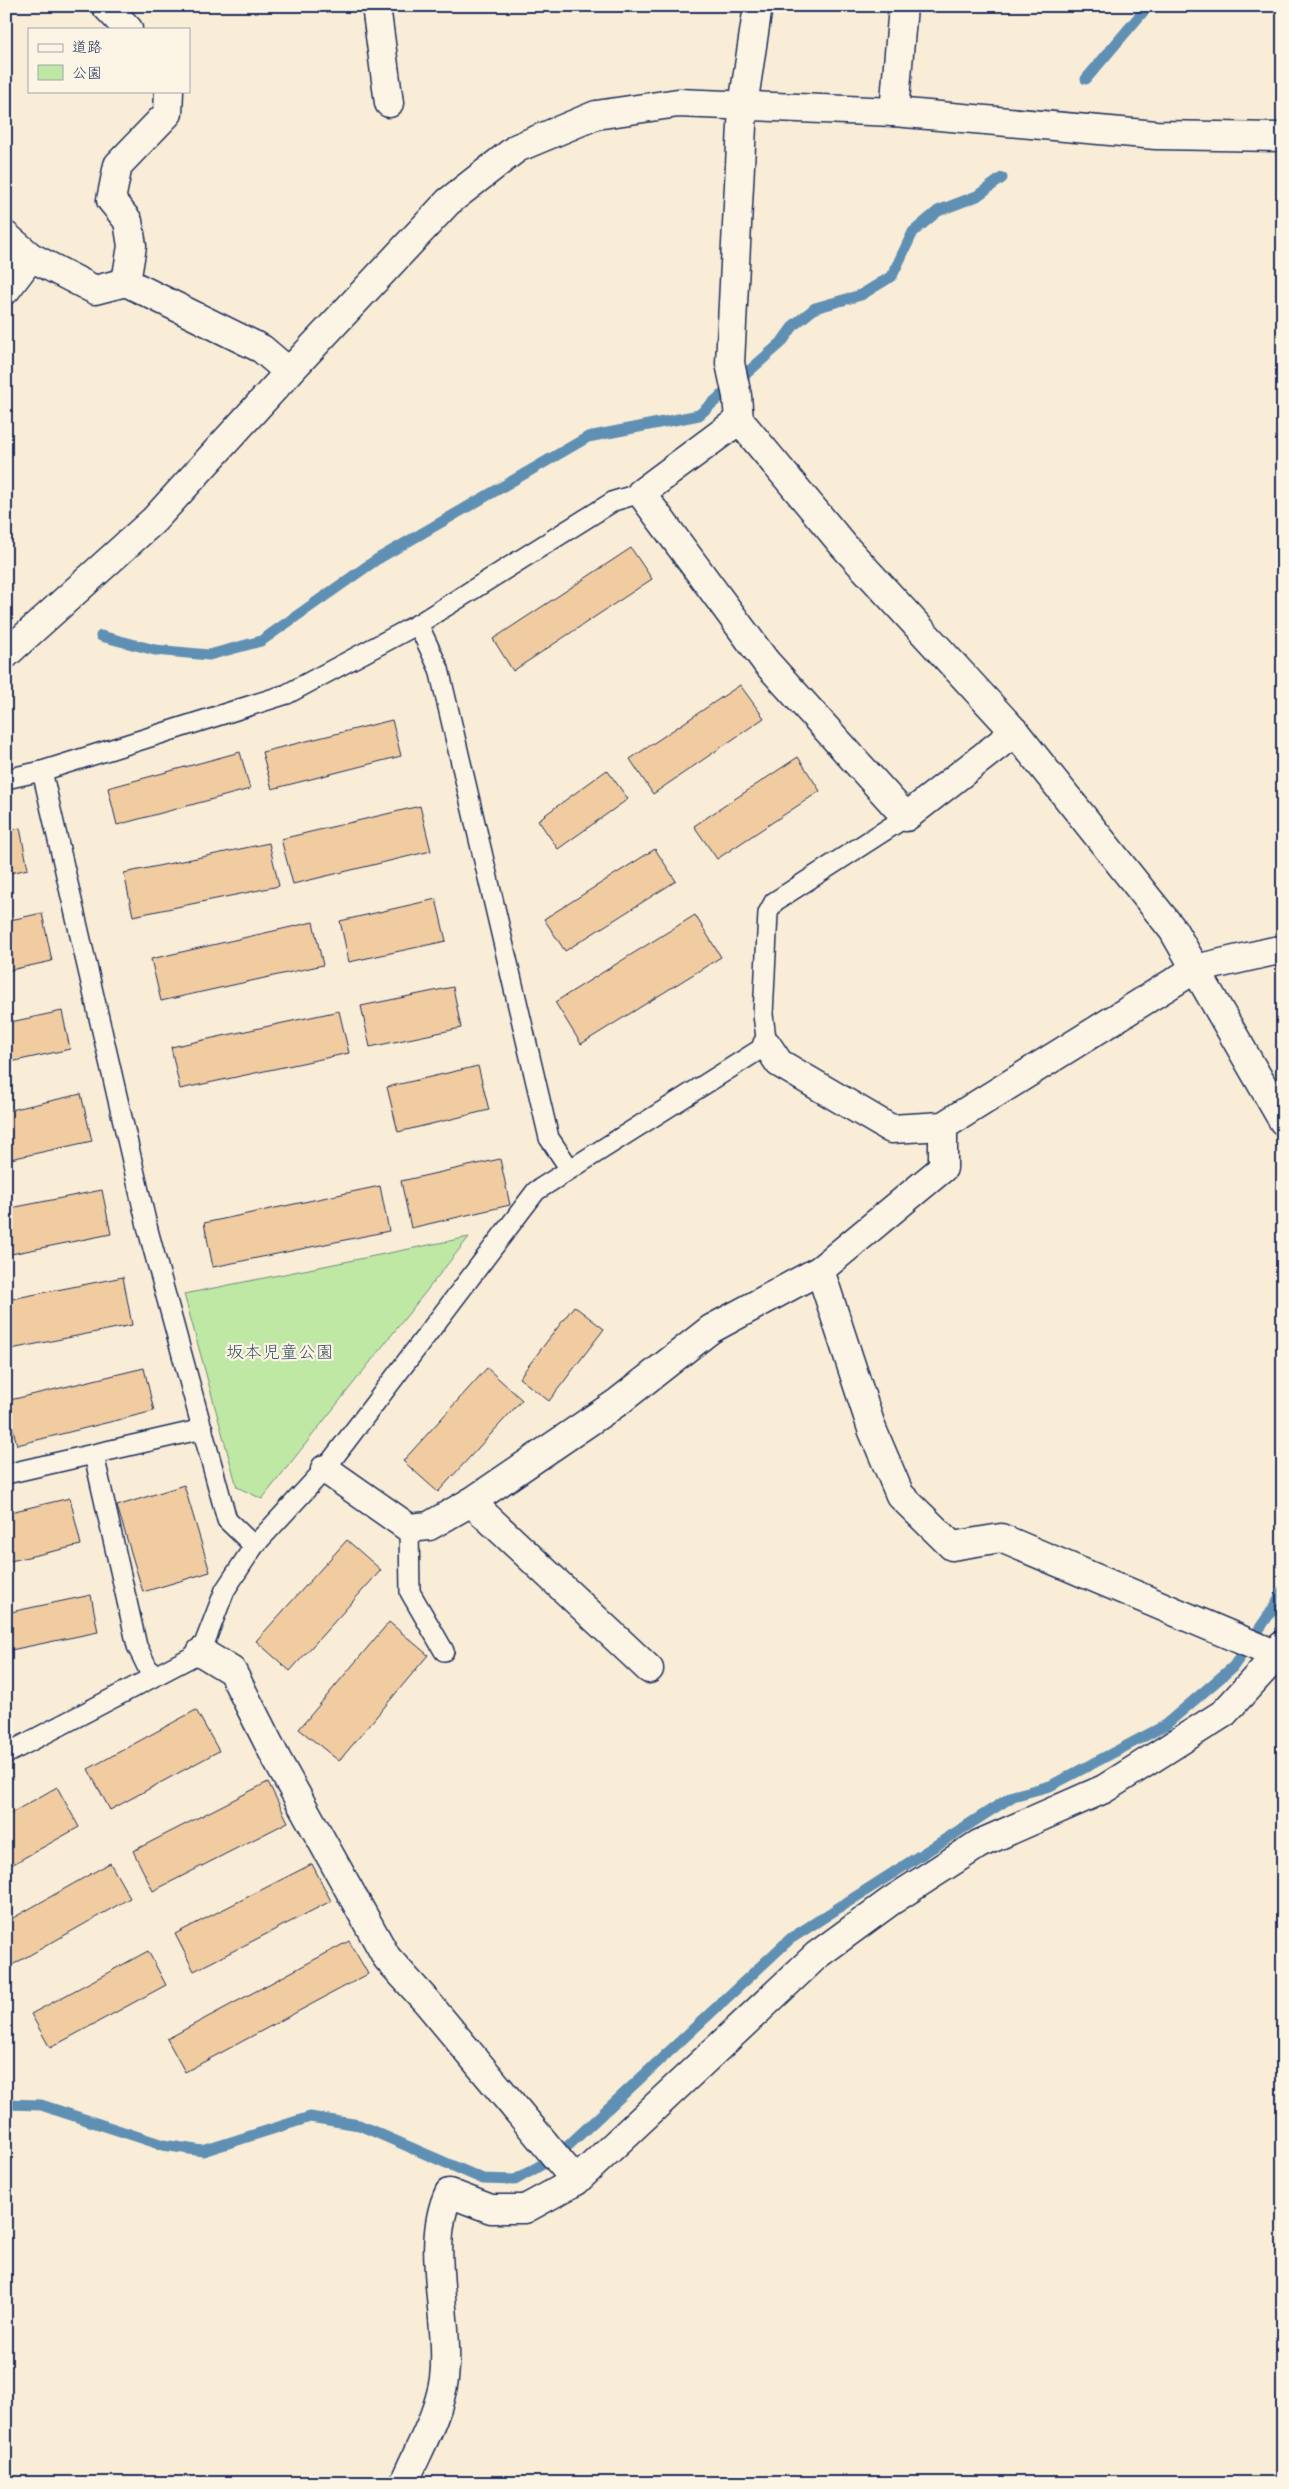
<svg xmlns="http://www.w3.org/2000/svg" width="1289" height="2489" font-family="Kalam,'Klee One',sans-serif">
<rect width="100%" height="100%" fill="#faedd7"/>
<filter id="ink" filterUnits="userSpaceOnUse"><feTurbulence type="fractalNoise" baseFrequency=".02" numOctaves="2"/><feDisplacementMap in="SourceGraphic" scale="10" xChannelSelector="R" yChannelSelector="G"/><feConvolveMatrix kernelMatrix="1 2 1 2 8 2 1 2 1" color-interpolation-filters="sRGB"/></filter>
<g filter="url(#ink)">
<polygon fill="#bfe8a4" stroke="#6d8c81" points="469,1237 262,1499 237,1487 184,1294"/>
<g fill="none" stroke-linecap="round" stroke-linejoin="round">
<g stroke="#5f90b4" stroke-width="11">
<polyline points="1086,79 1148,6"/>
<polyline points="101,636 155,650 209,655 261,641 376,560 588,437 699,415 781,343 794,325 815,308 861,295 892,276 913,232 938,211 977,196 1002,178"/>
<polyline points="6,2104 41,2105 163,2145 203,2151 310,2117 359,2125 483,2179 515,2180 557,2156 790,1939 1013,1796 1050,1786 1164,1726 1233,1667 1273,1609 1283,1590"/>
</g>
</g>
<g fill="#f1cca1" stroke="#1b2f5e">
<polygon points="631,548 652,579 513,671 493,639"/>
<polygon points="740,685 764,718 653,794 630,759"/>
<polygon points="392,720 401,756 272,789 262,752"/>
<polygon points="240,752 250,789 117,825 108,788"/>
<polygon points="798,757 820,791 717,859 694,826"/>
<polygon points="607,770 628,799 558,849 538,820"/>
<polygon points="420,806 431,851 293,884 281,839"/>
<polygon points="20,828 28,869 6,874 6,831"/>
<polygon points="269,843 279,886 133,916 124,873"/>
<polygon points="655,849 676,881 565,951 544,919"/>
<polygon points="436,899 446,941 349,962 340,921"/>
<polygon points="42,913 52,961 6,971 6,921"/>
<polygon points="695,915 721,957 581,1044 555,1002"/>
<polygon points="313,922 323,965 161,1001 151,959"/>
<polygon points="453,987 461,1028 370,1047 361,1006"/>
<polygon points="62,1011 70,1049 6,1063 6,1023"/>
<polygon points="339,1011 349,1053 180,1089 171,1047"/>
<polygon points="478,1066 489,1110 398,1132 387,1087"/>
<polygon points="81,1094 92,1141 6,1160 6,1111"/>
<polygon points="500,1159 510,1205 411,1228 401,1181"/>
<polygon points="380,1186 389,1231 213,1267 204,1223"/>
<polygon points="102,1190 111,1234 6,1255 6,1209"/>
<polygon points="123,1277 132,1325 6,1350 6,1300"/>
<polygon points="574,1306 604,1329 549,1401 519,1378"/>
<polygon points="144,1368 154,1411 17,1445 6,1401"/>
<polygon points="487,1368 522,1400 438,1492 403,1461"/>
<polygon points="184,1485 210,1572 143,1592 117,1506"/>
<polygon points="70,1498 81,1545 6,1562 6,1513"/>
<polygon points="347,1540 381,1570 290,1671 256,1641"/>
<polygon points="91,1595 98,1632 6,1651 6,1613"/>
<polygon points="389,1622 428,1655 339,1761 299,1729"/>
<polygon points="196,1710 219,1751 110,1810 88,1769"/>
<polygon points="268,1782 288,1822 153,1891 133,1851"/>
<polygon points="57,1787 79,1827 6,1868 6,1816"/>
<polygon points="110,1863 130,1898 7,1968 6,1922"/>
<polygon points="312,1864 331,1901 194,1971 175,1934"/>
<polygon points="349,1941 368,1974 185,2072 167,2039"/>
<polygon points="148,1951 166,1985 50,2048 31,2014"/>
</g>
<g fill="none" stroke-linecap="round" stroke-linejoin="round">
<defs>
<g id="service">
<polyline points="418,624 439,669 549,1138 570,1169"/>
<polyline points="42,771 148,1230 227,1520 254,1546"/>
<polyline points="6,779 42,771 287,694 418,624 614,501 641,493"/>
<polyline points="94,1455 137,1646 152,1677"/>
<polyline points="6,1474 203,1429"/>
<polyline points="409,1528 410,1592 444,1651"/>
<polyline points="6,1754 201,1652 225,1590 254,1546 325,1469 536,1191 767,1045 763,1015 768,913 774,902 906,817"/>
</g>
<g id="minor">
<polyline points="106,6 128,29"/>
<polyline points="376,6 389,103"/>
<polyline points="758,6 743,106 730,363 737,396 739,420 844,546 1015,732 1173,930 1283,1121"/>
<polyline points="894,112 903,6"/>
<polyline points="6,236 31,257 95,290 126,282 262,349 289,372"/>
<polyline points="126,282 132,246 128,221 111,200 118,165 168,113 169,91"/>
<polyline points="6,290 31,257"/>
<polyline points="739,420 641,493 766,662 906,817 1015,732"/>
<polyline points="767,1045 779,1063 891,1129 943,1126 1195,969 1283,949"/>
<polyline points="820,1270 872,1429 900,1495 952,1546 1001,1538 1277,1655"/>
<polyline points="325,1469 409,1528 429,1526 471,1502 618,1402 711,1329 820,1270 943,1168 943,1126"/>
<polyline points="471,1502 649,1669"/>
<polyline points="201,1652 232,1671 277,1760 387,1958 427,2002 576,2181"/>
<path d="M404 2483C418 2450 439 2415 444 2379 451 2321 424 2245 449 2193L491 2209H525L576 2181 817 1955 891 1901 979 1844 1104 1789 1224 1713 1277 1655 1283 1645"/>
</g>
<polyline id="tertiary" points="6,654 154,520 289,372 448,202 517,148 596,115 678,103 894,112 1156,135 1283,137"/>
</defs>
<use href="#service" stroke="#1b2f5e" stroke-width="22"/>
<use href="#minor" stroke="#1b2f5e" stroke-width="31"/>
<use href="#tertiary" stroke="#1b2f5e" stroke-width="31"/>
<use href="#service" stroke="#fcf5e5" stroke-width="19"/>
<use href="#minor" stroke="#fcf5e5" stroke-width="28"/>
<use href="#tertiary" stroke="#fcf5e5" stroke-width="28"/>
</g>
</g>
<g text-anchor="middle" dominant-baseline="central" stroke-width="4.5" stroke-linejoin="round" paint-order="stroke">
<g font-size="18" fill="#3c546c" stroke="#fcf5e5">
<text x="280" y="1353">坂本児童公園</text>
</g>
</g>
<rect width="1289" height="2489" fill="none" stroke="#fcf5e5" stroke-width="25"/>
<rect x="12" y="12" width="1264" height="2464" fill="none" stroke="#1b2f5e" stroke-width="2" filter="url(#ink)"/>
<rect x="28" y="28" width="162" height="65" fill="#fcf5e5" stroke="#a2a6af"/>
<rect x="38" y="44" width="25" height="8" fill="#fcf5e5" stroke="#a2a6af"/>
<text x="72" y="52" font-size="15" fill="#1b2f5e">道路</text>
<rect x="38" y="65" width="25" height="15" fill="#bfe8a4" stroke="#a2a6af"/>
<text x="72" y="78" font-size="15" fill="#1b2f5e">公園</text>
</svg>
